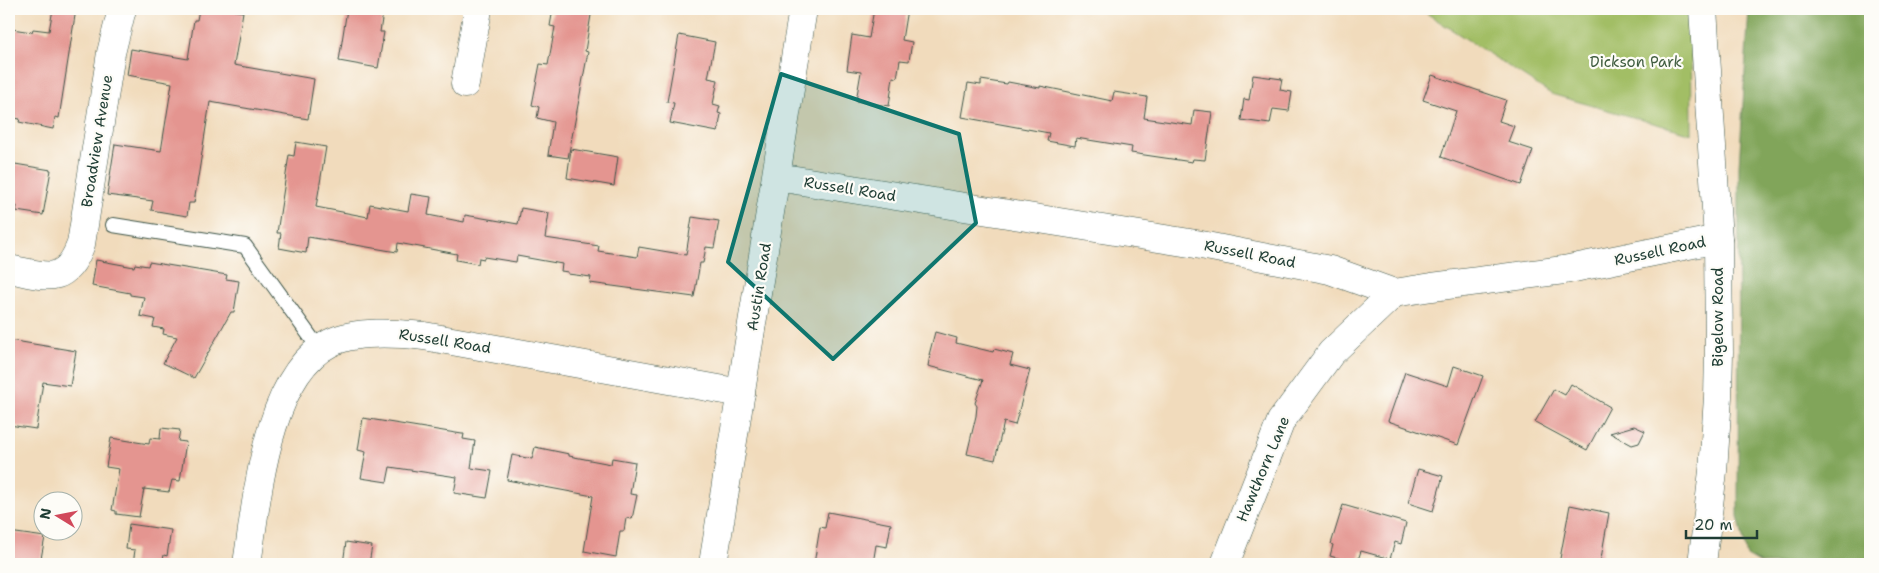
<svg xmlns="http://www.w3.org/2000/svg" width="1879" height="573" font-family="'Shantell Sans',sans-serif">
<rect width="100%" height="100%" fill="#fdfcf7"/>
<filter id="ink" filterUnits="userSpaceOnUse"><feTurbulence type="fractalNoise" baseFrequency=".02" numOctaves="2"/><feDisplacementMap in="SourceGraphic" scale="10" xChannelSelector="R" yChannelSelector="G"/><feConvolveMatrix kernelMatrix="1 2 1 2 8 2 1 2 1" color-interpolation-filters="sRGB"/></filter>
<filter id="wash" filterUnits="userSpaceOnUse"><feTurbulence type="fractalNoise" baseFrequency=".0096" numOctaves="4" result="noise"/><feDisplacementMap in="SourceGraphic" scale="20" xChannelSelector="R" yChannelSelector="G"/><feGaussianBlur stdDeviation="1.12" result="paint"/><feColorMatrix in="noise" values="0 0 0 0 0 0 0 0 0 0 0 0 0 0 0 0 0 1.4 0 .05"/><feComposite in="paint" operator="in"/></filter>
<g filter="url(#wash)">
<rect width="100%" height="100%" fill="#f1dbbc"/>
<polygon fill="#a2be65" stroke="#607e4c" points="1420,9 1691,9 1692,134 1551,94"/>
<polygon fill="#81a55a" stroke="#507147" points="1749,9 1870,9 1870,564 1761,564 1747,556 1738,516 1739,166"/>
<g id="blocks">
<g fill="#e49590">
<polygon points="53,9 76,9 59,118 55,117 53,129 19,122 20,119 9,117 9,47 12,29 32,32 33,29 49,31"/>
<polygon points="199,9 230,9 230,10 243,12 234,65 314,79 308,119 210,102 194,203 189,203 187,216 151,210 153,201 107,195 115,144 161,151 172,83 127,75 131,49 188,59 194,20 197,20"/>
<polygon points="347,9 377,9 376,11 383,13 380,32 384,32 378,68 339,61"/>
<polygon points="553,9 592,9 585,51 588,52 568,158 548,155 553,122 537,118 539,107 532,105 540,64 548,65 555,27 550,26"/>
<polygon points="874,9 907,9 902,40 912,42 909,61 900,60 897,78 893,77 889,106 856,101 861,72 847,70 852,35 869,38"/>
<polygon points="679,35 715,42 708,78 718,80 713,104 720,106 718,113 721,114 718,132 670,123 674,103 667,102"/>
<polygon points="1253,75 1282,79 1280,90 1292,92 1289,111 1273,109 1270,124 1241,120 1244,99 1249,100"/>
<polygon points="1432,75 1506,100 1499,121 1514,126 1508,142 1533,150 1521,185 1441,157 1456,111 1423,100"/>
<polygon points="981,80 1007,84 1008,82 1040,88 1040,86 1112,101 1114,92 1147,97 1144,118 1192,125 1194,110 1212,112 1205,160 1193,159 1192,162 1131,153 1132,147 1076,138 1075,146 1047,141 1049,133 962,117 968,83 981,85"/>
<polygon points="296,142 326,147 316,207 368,217 370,204 408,211 411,194 431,197 428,215 464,222 465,215 518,224 521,208 549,213 545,238 599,246 598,251 637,257 639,247 686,255 692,217 719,221 714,248 706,247 703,263 700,263 694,297 590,283 591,277 568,274 568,272 561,271 562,264 517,256 516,262 484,257 484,259 479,258 478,264 456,260 457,254 398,243 397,252 308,237 306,253 279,248 281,233 277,233 289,155 294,156"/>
<polygon points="571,149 618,157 614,186 567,178"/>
<polygon points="9,163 51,170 43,215 16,211 17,206 9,205"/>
<polygon points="96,260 134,267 135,264 148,266 149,262 227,275 226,279 239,281 234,312 231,312 194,378 163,363 177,337 163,334 164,329 153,327 155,319 140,316 144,297 130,295 130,293 92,286"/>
<polygon points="935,332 957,338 956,343 993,352 994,349 1013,354 1010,365 1030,370 1015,425 1004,422 995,460 967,454 976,416 977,406 975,403 983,380 928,366 930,355 929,355"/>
<polygon points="9,340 76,351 70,386 43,382 36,429 9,425"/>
<polygon points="1454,366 1483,376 1458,445 1388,421 1405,372 1448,386"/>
<polygon points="1571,384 1610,407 1587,450 1535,422 1554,389 1565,395"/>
<polygon points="363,418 462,434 464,434 463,439 475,441 471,468 492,471 487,498 454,493 457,477 390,467 387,482 361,478 366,452 358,450"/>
<polygon points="1634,426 1645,431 1639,443 1632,445 1610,433"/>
<polygon points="161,428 180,430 178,441 186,442 180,481 172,480 169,492 144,489 139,517 116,514 116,511 112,510 119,469 106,467 111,438 149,444 150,438 160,439"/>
<polygon points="535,447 569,454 569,456 611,464 612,458 635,462 630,494 637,495 632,519 626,518 624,531 620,531 616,557 584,551 593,496 507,480 512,455 532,459"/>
<polygon points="1418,469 1443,476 1433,511 1408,503"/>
<polygon points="1343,505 1406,523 1401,544 1395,542 1390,559 1361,551 1357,563 1330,556 1333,545 1331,544"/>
<polygon points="1570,505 1609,513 1600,564 1559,564"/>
<polygon points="828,512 891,524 887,547 876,545 873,564 814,564 820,527 825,528"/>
<polygon points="129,524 171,530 167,556 164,555 162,564 133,564 135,550 126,549"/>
<polygon points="9,532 45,537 40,564 9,564"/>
<polygon points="346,542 372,546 369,564 343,564"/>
</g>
</g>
</g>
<g filter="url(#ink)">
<use href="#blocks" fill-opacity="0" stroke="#3e5548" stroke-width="1"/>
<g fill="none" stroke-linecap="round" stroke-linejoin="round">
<defs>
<polyline id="service" points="113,225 245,246 320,350"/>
<g id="minor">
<polyline points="465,84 478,9"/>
<polyline points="777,177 1196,244 1330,270 1394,293 1432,287 1564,270 1718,239"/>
<path d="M9 269C46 276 65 287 81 244L111 53 122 9"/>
<path d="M247 564C257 501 266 375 330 343 356 330 396 333 424 336L741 393"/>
<polyline points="713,564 803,9"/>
<polyline points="1225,564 1281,421 1331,353 1394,293"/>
<polyline points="1702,564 1713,471 1718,397 1719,352 1718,239 1703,9"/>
</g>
</defs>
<use href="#service" stroke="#3e5548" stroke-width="16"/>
<use href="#minor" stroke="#3e5548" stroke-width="29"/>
<use href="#service" stroke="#fff" stroke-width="14"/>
<use href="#minor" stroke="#fff" stroke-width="28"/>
</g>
</g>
<path fill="#0f766e" fill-opacity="0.2" stroke="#0f766e" stroke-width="4" stroke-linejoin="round" d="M781 74 959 134 976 223 833 359 728 262Z"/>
<g text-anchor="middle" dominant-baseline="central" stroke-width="4.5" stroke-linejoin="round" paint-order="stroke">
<g font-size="15" fill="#405d40" stroke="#fdfcf7">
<text x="1636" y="62">Dickson Park</text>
</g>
<g font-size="15" fill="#1f3d34" stroke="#fdfcf7">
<text transform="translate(97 141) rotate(-81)">Broadview Avenue</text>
<text transform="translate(850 189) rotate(9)">Russell Road</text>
<text transform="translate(1660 251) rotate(-12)">Russell Road</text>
<text transform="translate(1250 254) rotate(11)">Russell Road</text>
<text transform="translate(759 287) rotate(-81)">Austin Road</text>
<text transform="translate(1718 317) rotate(-90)">Bigelow Road</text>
<text transform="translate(445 341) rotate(9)">Russell Road</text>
<text transform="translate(1263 469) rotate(-67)">Hawthorn Lane</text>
</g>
</g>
<rect width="1879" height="573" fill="none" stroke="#fdfcf7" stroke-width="30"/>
<g transform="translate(58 516) rotate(280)"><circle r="24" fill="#fdfcf7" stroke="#a4b0a9"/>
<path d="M0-4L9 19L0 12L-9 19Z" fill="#d1495b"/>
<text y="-8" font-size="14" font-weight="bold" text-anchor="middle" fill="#1f3d34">N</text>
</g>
<path d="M1686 530v8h71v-8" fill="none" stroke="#1f3d34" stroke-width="2.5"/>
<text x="1694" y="530" font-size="15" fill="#1f3d34" stroke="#fdfcf7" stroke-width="4" paint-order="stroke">20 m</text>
</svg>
